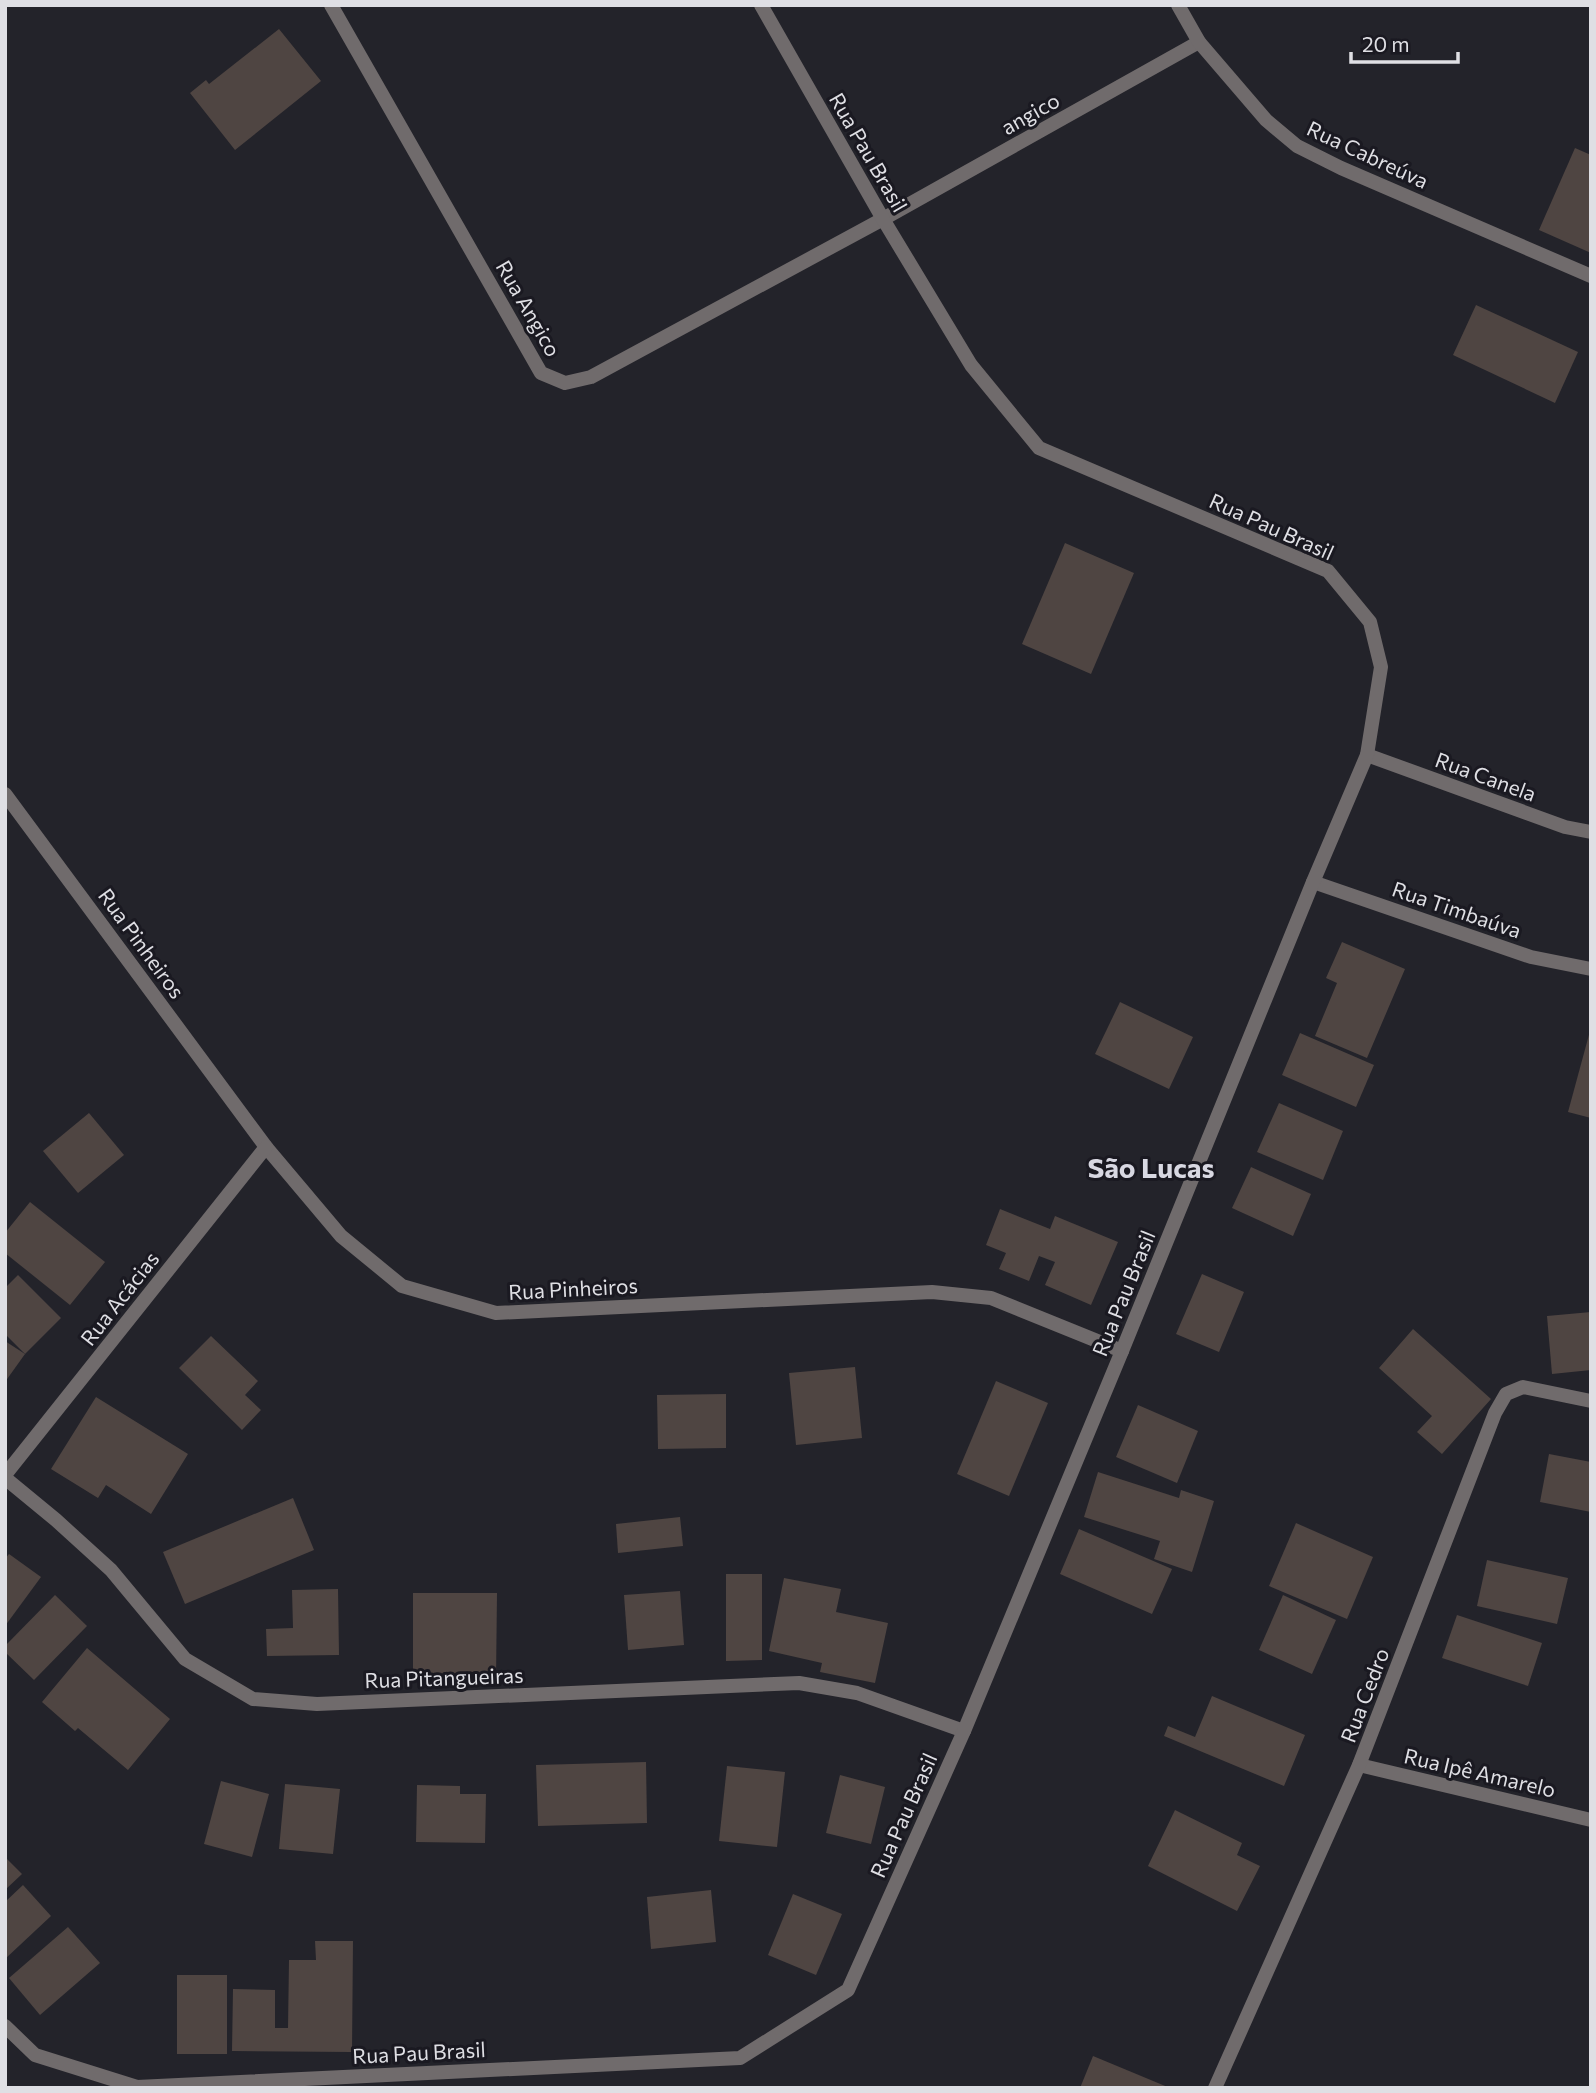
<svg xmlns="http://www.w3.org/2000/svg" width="1596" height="2093" font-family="Commissioner,sans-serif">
<rect width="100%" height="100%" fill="#23232a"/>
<g fill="#4f4542">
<polygon points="279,29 321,81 235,150 190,93 206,80 209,84"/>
<polygon points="1575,148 1591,155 1591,253 1539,230"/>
<polygon points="1476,305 1578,352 1555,403 1453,355"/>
<polygon points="1065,543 1134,573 1091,674 1022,644"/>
<polygon points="1342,942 1405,969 1367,1058 1315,1036 1337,983 1326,978"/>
<polygon points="1120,1002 1193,1037 1169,1089 1095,1054"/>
<polygon points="1590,1031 1591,1031 1591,1118 1568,1112"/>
<polygon points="1300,1033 1374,1065 1356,1107 1282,1075"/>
<polygon points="1279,1103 1343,1131 1323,1180 1257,1152"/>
<polygon points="89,1113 124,1155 78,1193 43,1151"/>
<polygon points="1251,1167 1311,1194 1293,1236 1232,1208"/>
<polygon points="30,1202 105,1262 70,1305 5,1253 5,1233"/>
<polygon points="1000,1209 1050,1229 1055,1216 1118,1242 1091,1305 1045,1285 1055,1262 1039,1256 1029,1281 999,1269 1006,1253 986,1245"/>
<polygon points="1202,1274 1244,1292 1219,1352 1176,1334"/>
<polygon points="18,1275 61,1318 25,1354 5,1334 5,1288"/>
<polygon points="1591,1312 1591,1370 1552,1374 1547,1316"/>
<polygon points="1413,1329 1491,1399 1442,1454 1417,1432 1432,1416 1379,1368"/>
<polygon points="211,1336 258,1381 245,1395 261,1410 242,1430 179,1368"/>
<polygon points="5,1341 25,1354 5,1382"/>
<polygon points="855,1367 862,1438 796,1445 789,1373"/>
<polygon points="996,1381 1048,1403 1009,1496 957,1474"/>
<polygon points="726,1394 726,1448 658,1449 657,1395"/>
<polygon points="96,1397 188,1454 151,1514 106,1485 98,1498 51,1469"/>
<polygon points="1138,1405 1198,1431 1177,1483 1116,1457"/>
<polygon points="1549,1454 1591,1462 1591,1512 1540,1502"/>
<polygon points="1098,1472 1179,1498 1181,1490 1214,1501 1192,1572 1154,1559 1160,1541 1084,1517"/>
<polygon points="293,1498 314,1550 185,1604 163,1552"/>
<polygon points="680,1517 683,1546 618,1553 616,1524"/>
<polygon points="1296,1523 1373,1557 1347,1619 1269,1586"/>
<polygon points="1079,1529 1172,1569 1152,1614 1060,1574"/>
<polygon points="9,1554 41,1577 5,1626 5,1559"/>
<polygon points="1487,1560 1568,1578 1557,1624 1477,1606"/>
<polygon points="726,1574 762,1574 762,1660 726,1661"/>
<polygon points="784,1578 841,1589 836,1612 888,1623 875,1683 820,1672 822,1663 769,1651"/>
<polygon points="338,1589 339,1655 267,1656 266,1629 293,1628 292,1590"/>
<polygon points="680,1591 684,1645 628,1650 624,1595"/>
<polygon points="413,1593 497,1593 496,1679 413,1678"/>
<polygon points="55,1595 87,1626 34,1680 5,1652 5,1646"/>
<polygon points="1283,1595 1336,1620 1312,1674 1259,1650"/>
<polygon points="1457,1615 1542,1643 1528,1686 1442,1658"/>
<polygon points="87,1648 170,1719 128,1770 78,1728 75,1731 42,1702"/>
<polygon points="1212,1696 1305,1735 1284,1786 1164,1736 1168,1726 1195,1737"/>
<polygon points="646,1762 647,1823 538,1826 536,1765"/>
<polygon points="727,1766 785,1772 777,1847 719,1841"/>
<polygon points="840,1775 885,1787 871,1844 826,1833"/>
<polygon points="221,1781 269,1794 252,1857 204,1844"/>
<polygon points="285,1784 340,1789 333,1854 279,1849"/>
<polygon points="417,1785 460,1786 460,1794 486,1794 485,1843 416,1842"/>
<polygon points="1175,1810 1242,1843 1237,1855 1260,1866 1237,1911 1148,1866"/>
<polygon points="5,1857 22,1874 5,1890"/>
<polygon points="23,1885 51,1916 5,1959 5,1902"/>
<polygon points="711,1890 716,1942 651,1949 647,1897"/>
<polygon points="793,1894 842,1914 816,1975 768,1955"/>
<polygon points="68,1927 100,1963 40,2015 9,1978"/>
<polygon points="315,1941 353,1941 352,2052 232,2051 233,1989 275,1990 275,2028 288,2028 289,1960 316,1960"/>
<rect x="177" y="1975" width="50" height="79"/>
<polygon points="1093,2056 1170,2088 1080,2088"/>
</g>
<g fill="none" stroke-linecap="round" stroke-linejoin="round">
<g stroke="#706b6c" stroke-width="14">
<polyline points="331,5 541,373 565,383 591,377 883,219 1199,42"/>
<polyline points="1178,5 1199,42 1266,120 1297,146 1341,168 1591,276"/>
<polyline points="1367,755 1565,827 1591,832"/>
<polyline points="5,794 266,1147 341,1236 402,1286 496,1313 932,1292 991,1298 1122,1351"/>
<polyline points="1313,882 1531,957 1591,969"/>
<polyline points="5,1475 266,1147"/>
<polyline points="5,1478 56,1520 111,1570 185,1659 253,1699 317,1704 799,1683 857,1693 964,1731"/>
<polyline points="1359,1765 1591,1820"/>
<polyline points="5,2026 35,2055 137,2087 740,2058 848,1990 964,1731 1122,1351 1313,882 1367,755 1381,667 1370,622 1328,571 1039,448 971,365 883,219 761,5"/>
<polyline points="1215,2088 1359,1765 1495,1413 1506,1394 1523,1387 1591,1401"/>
</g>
</g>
<g text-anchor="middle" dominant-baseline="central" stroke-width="6" stroke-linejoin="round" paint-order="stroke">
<g font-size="21" fill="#dfdfe4" stroke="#1a1921">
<text transform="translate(1030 113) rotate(-29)">angico</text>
<text transform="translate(869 152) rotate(60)">Rua Pau Brasil</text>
<text transform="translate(1368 154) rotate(25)">Rua Cabreúva</text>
<text transform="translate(529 308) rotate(60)">Rua Angico</text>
<text transform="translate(1272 526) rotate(24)">Rua Pau Brasil</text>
<text transform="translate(1486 776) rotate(20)">Rua Canela</text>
<text transform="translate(1457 909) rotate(19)">Rua Timbaúva</text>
<text transform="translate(142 943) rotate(54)">Rua Pinheiros</text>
<text transform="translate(573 1288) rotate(-3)">Rua Pinheiros</text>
<text transform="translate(1123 1293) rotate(-68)">Rua Pau Brasil</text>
<text transform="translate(119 1298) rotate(-52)">Rua Acácias</text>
<text transform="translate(444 1677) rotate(-2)">Rua Pitangueiras</text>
<text transform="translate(1364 1695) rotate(-69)">Rua Cedro</text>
<text transform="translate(1480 1772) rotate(13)">Rua Ipê Amarelo</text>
<text transform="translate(903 1815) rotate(-66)">Rua Pau Brasil</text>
<text transform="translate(419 2052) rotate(-3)">Rua Pau Brasil</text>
</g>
<g font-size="28" font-weight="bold" fill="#d8d8e2" stroke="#1a1921">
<text x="1151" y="1167">São Lucas</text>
</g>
</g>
<rect width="1596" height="2093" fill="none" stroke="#dfdfe4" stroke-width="14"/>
<path d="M1351 52v10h107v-10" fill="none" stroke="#dfdfe4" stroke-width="3.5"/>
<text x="1362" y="52" font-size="21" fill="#dfdfe4" stroke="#1a1921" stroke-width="5" paint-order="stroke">20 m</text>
</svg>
